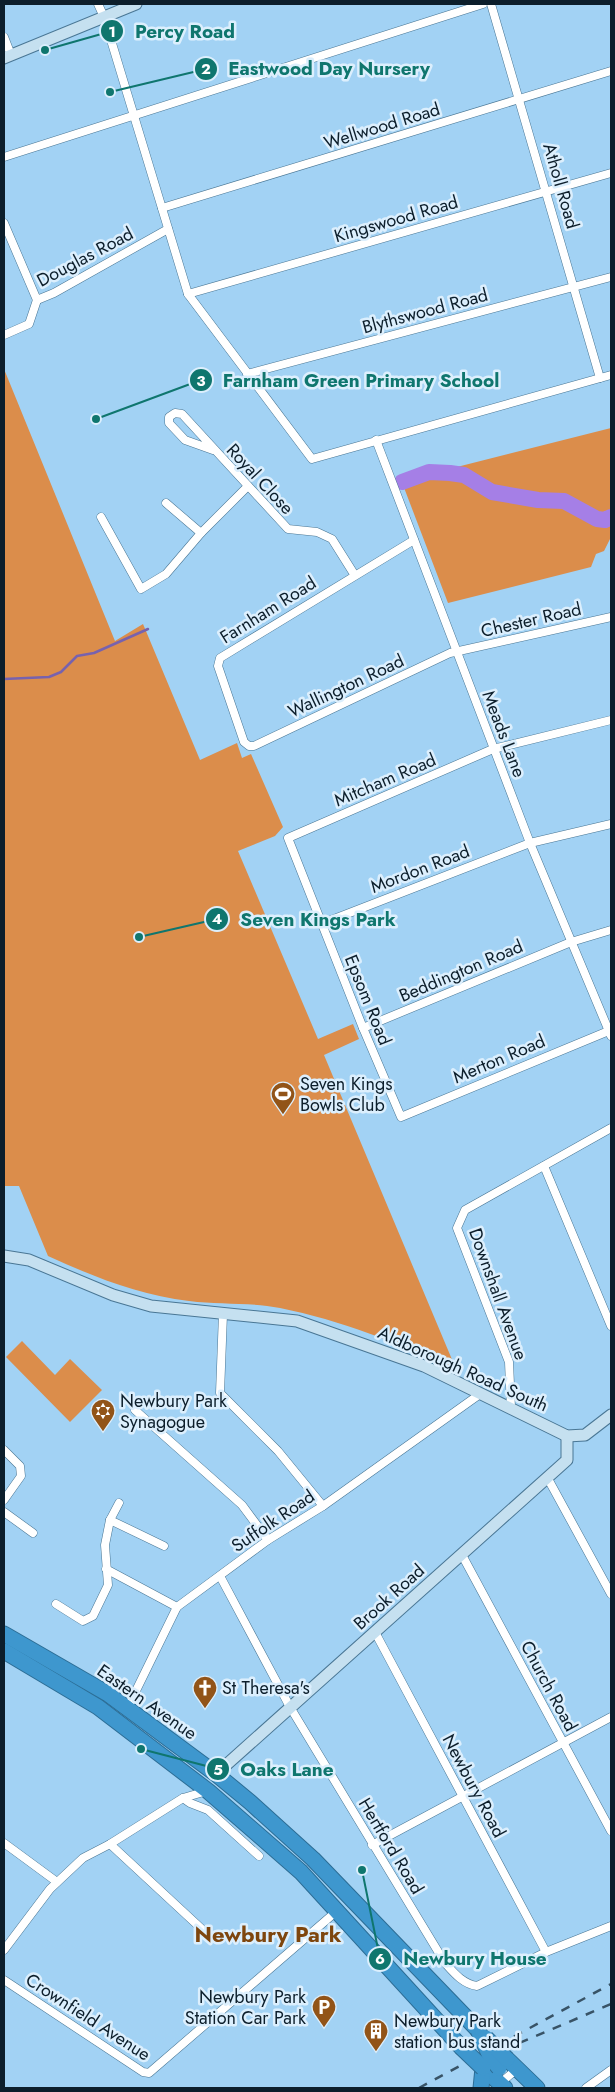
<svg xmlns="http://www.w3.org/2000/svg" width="615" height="2092" font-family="Jost,sans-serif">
<rect width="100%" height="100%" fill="#a2d2f4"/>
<g fill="#db8d4b">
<path d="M4 369 115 641 143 624 200 760 237 743 242 758 251 754 283 827 275 836 238 851 318 1039 353 1024 359 1039 324 1055 456 1369C401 1344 340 1320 280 1308 250 1302 219 1305 189 1301 139 1295 94 1277 48 1256L19 1186H4Z"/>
<polygon points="611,428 611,537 604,551 596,554 591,567 448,603 403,485 449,469"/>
<polygon points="22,1341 55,1375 70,1359 102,1390 70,1422 6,1357"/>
</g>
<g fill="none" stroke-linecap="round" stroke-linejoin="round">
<polyline stroke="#7762ae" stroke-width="2.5" points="4,679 49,677 61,672 77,656 94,653 148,629"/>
<polyline stroke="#a57fe6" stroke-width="16" points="402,482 429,472 450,473 464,475 492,492 538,500 564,501 597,519 605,520 611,517"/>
<defs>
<g id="street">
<polyline points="98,4 104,17 188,294 312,459 611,375"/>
<polyline points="491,4 600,378"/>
<polyline points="4,37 11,55"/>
<polyline points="4,157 483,4"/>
<polyline points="162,208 611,71"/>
<polyline points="4,223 37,300 54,293 168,229"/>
<polyline points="188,294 611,173"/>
<polyline points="4,335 29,324 37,300"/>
<polyline points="247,374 611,277"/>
<polyline points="376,440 530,843 611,1036"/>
<polyline points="213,450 185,440 169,423 169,417 175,413 182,414 288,529 317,532 332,539 354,574"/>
<polyline points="166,503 201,533"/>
<polyline points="101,517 141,589 166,574 201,533 248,486"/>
<polyline points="414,540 220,658 218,666 244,742 249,746 254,746 450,653 611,617"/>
<polyline points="611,720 493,749 288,838 363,1028 401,1117 611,1030"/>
<polyline points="321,924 530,843 611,824"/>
<polyline points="363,1028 571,942 611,930"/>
<polyline points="544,1166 611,1326"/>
<polyline points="223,1314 220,1393 278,1451 323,1506"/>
<polyline points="511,1408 509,1362 457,1228 465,1210 611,1128"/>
<polyline points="135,1410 242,1505 268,1540"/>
<polyline points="4,1450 20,1466 21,1476 4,1500"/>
<polyline points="547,1477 611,1594"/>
<polyline points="4,1512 33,1533"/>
<polyline points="110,1520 164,1546"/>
<polyline points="462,1555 611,1831"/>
<polyline points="106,1569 177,1607"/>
<path d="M220 1576 290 1707 445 1963C454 1973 463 1984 477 1986L546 1952 611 1926"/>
<polyline points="56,1604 83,1621 93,1616 108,1585 105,1545 110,1520 119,1503"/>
<polyline points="376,1634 546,1952"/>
<polyline points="127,1709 177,1607 268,1540 323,1506 480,1394"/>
<polyline points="183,1798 190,1803 208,1810 259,1856"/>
<polyline points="4,1843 57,1882"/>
<polyline points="110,1844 205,1932"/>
<polyline points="372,1845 611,1717"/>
<polyline points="4,1950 50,1889 83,1858 110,1844 183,1798 207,1791"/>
<polyline points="4,1980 143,2072 149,2073 338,1910"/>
<polyline points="499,2084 517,2069"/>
<polyline points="586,2088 611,2070"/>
</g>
<g id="secondary">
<polyline points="4,58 136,4"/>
<polyline points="4,1256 29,1260 113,1295 151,1306 297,1321 424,1366 567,1436 585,1435 611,1415"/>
<polyline points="216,1774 567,1460 567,1436"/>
</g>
<g id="highway">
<polyline points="4,1634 108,1694 216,1774 250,1802 313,1859 478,2030"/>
<polyline points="4,1651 98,1707 208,1791 301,1872 461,2047"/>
<polyline points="507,2059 537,2088"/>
<polyline points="483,2068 505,2088"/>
<polyline points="481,2088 483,2068"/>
</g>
</defs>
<use href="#street" stroke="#497694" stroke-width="9"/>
<use href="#secondary" stroke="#497694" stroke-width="13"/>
<use href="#highway" stroke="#2c6d95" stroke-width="17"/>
<use href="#street" stroke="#fff" stroke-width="8"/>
<use href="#secondary" stroke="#c5e0f0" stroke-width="11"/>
<use href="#highway" stroke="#3e97ce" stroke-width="15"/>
<g stroke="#385366" stroke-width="2.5" stroke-dasharray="9 9" stroke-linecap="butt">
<polyline points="503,2050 611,2004"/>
<polyline points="419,2088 611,1984"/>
</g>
<defs>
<g id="highway-bridge">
<polyline points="478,2030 491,2058 499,2068"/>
<polyline points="486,2038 507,2059"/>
<polyline points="461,2047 483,2068"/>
</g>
</defs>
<use href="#highway-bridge" stroke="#2c6d95" stroke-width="17" stroke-linecap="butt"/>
<use href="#highway-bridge" stroke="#3e97ce" stroke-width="15"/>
</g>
<defs>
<symbol id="stadium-pin" viewBox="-11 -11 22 30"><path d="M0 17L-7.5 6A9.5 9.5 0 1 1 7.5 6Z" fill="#925418" stroke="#dceffd"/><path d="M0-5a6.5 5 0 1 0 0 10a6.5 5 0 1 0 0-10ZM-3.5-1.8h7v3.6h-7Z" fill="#fff"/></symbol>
<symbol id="synagogue-pin" viewBox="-11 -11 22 30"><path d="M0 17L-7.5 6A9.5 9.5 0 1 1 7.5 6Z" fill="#925418" stroke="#dceffd"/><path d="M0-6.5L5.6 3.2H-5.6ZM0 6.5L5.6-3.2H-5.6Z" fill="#fff"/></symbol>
<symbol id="church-pin" viewBox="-11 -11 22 30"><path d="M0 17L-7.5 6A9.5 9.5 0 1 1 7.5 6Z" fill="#925418" stroke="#dceffd"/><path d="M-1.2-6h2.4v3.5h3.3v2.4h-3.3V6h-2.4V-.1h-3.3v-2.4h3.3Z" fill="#fff"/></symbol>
<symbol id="parking-pin" viewBox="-11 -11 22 30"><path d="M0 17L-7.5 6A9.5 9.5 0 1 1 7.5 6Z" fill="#925418" stroke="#dceffd"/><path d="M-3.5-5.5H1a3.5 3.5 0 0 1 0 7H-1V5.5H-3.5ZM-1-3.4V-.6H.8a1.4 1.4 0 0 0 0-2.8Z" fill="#fff"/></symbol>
<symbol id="building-pin" viewBox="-11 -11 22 30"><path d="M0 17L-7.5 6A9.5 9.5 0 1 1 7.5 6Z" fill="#925418" stroke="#dceffd"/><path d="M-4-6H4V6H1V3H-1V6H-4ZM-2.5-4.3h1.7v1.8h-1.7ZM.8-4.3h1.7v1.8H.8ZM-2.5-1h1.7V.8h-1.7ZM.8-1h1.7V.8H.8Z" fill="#fff"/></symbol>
</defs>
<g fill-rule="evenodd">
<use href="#stadium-pin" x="269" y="1080" width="28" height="38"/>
<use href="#synagogue-pin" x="89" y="1397" width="28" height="38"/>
<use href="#church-pin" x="191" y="1674" width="28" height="38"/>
<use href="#parking-pin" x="310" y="1993" width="28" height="38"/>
<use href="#building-pin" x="362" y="2017" width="28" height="38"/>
</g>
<g text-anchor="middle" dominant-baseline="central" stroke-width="5" stroke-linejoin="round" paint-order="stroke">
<g font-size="18" fill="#0c1e2b" stroke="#dceffd">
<text transform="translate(382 126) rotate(-17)">Wellwood Road</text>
<text transform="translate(561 186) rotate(74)">Atholl Road</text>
<text transform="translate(396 219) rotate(-16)">Kingswood Road</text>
<text transform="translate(85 257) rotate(-28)">Douglas Road</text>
<text transform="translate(425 311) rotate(-15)">Blythswood Road</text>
<text transform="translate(260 479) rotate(47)">Royal Close</text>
<text transform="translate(268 610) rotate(-32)">Farnham Road</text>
<text transform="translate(531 620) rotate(-13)">Chester Road</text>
<text transform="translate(346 686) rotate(-25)">Wallington Road</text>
<text transform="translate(504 734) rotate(69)">Meads Lane</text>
<text transform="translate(385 780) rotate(-23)">Mitcham Road</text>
<text transform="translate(420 869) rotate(-21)">Mordon Road</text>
<text transform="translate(461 971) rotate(-23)">Beddington Road</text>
<text transform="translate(368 1000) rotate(68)">Epsom Road</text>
<text transform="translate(499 1059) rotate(-23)">Merton Road</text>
<text transform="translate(498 1294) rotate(70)">Downshall Avenue</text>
<text transform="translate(463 1369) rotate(24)">Aldborough Road South</text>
<text transform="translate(273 1521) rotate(-34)">Suffolk Road</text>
<text transform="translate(389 1597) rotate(-42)">Brook Road</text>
<text transform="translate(549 1686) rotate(62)">Church Road</text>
<text transform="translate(147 1702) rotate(35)">Eastern Avenue</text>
<text transform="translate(474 1786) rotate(62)">Newbury Road</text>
<text transform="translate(391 1846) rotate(59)">Hertford Road</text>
<text transform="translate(88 2017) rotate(33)">Crownfield Avenue</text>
</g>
<g font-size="18" fill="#0c1e2b" stroke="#dceffd" text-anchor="start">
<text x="300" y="1084">Seven Kings<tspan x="300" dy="21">Bowls Club</tspan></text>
<text x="120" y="1401">Newbury Park<tspan x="120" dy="21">Synagogue</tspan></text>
<text x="222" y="1688">St Theresa's</text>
<text x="306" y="1997" text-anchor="end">Newbury Park<tspan x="306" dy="21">Station Car Park</tspan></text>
<text x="394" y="2021">Newbury Park<tspan x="394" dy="21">station bus stand</tspan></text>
</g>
<g font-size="22" font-weight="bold" fill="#7e460e" stroke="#dceffd">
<text x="268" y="1934">Newbury Park</text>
</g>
</g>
<path fill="none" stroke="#0f766e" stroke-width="2" d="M45 50L112 31M110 92L206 69M96 419L201 380M139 937L217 919M141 1749L218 1769M362 1870L380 1959"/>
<g fill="#0f766e" stroke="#dceffd" stroke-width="2">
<circle cx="45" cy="50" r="5"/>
<circle cx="110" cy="92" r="5"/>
<circle cx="96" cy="419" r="5"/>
<circle cx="139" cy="937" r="5"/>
<circle cx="141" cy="1749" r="5"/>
<circle cx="362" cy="1870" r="5"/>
<circle cx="112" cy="31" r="12"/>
<circle cx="206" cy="69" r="12"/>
<circle cx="201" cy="380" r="12"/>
<circle cx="217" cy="919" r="12"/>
<circle cx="218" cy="1769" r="12"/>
<circle cx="380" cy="1959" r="12"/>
</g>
<g font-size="15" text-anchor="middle" font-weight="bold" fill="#fff">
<text x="112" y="37">1</text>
<text x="206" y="74">2</text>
<text x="201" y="386">3</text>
<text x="217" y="924">4</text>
<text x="218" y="1775">5</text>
<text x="380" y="1964">6</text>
</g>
<g font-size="19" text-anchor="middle" font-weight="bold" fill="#0f766e" stroke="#dceffd" stroke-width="5" stroke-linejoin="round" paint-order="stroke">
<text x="185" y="38">Percy Road</text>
<text x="329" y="75">Eastwood Day Nursery</text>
<text x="361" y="387">Farnham Green Primary School</text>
<text x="318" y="926">Seven Kings Park</text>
<text x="287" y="1776">Oaks Lane</text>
<text x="475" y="1965">Newbury House</text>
</g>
<rect width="615" height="2092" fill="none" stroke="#0c1e2b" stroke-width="10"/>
</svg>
